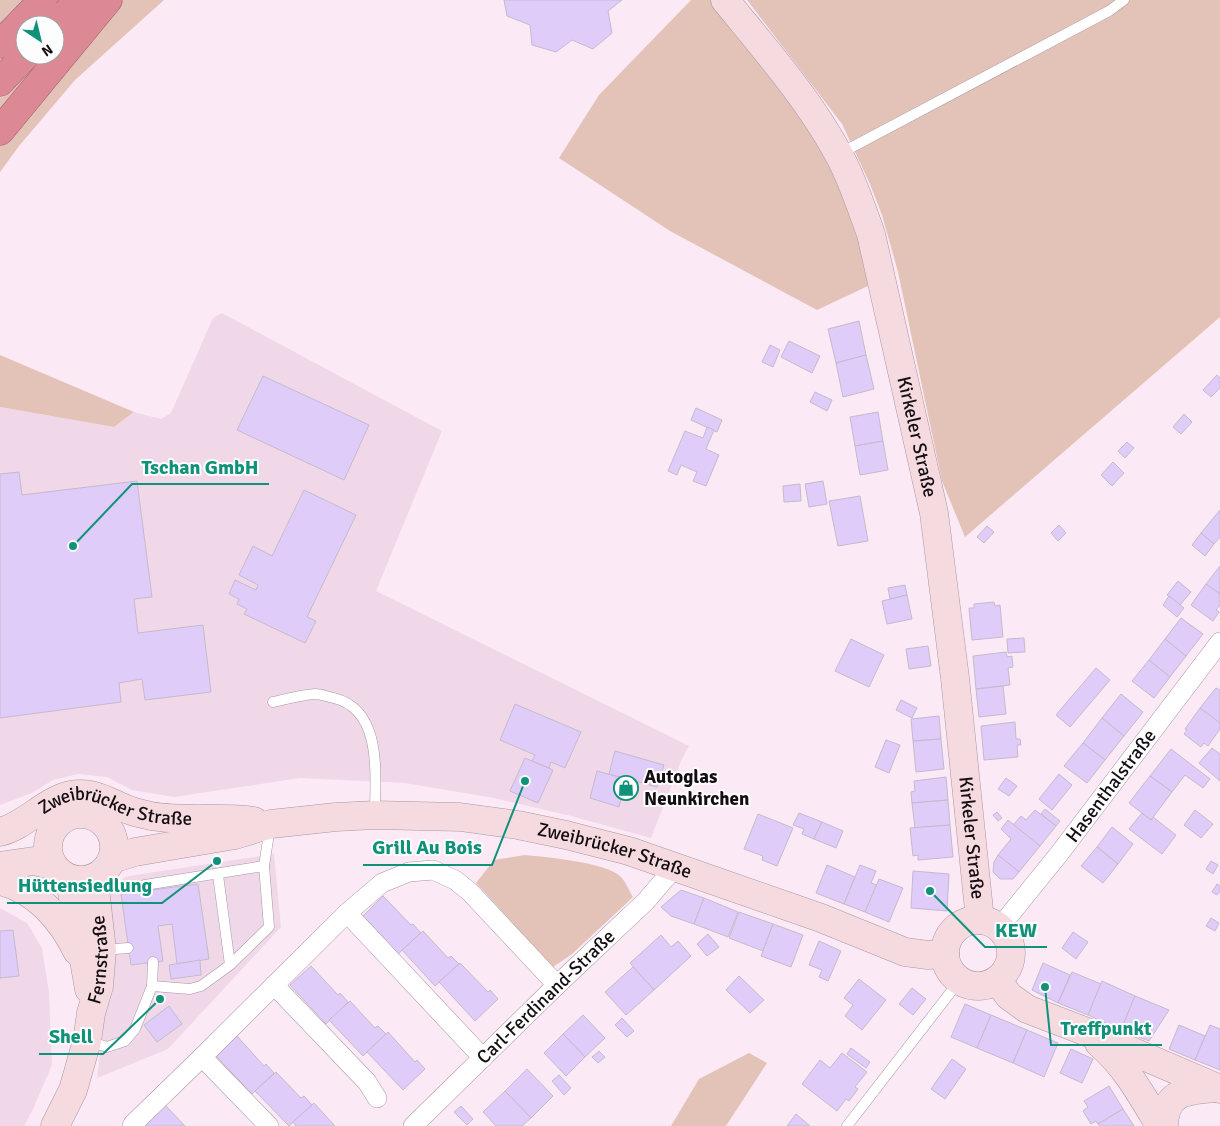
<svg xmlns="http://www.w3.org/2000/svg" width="1220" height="1126" font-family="Signika,sans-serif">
<rect width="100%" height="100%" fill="#fce9f6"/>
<g fill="#f0d8e8">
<polygon points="222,313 442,431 376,591 689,746 681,761 651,838 571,816 494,798 405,783 300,778 174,797 132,790 107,777 78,774 53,780 32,793 0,805 0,407 114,427 134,412 161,419 171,413 213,318"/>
<polygon points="274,854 281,927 168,1049 97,1078 112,949 108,905 110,893 116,885 124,878 129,876"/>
<polygon points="0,908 27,923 42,948 49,993 52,1065 33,1109 24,1126 0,1126"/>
</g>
<g fill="#e3c3b7" fill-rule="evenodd">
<path d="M0 0H164L75 80 19 146 0 172ZM25 25H55V55H25Z"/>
<path d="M691 0H711C763 67 824 134 852 215 860 238 863 263 868 286L817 310 670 231 559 158 599 95Z"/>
<polygon points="747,0 1220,0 1220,317 965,537 942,481 898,272 882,215 870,184 842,124"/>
<polygon points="0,355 134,412 114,427 0,407"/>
<path d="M525 855C546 857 606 862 621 877 626 882 629 891 633 897L572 954 553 967 476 883 494 860Z"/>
<polygon points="749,1053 767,1063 726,1126 671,1126 699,1079"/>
</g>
<g fill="#e0ccf9" stroke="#c3bbcd">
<polygon points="504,0 622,0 608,11 612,33 593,49 572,40 556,52 532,45 530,25 507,16"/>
<polygon points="859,321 866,355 836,363 828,329"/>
<polygon points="789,341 820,356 812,373 781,357"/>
<polygon points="770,345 780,350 773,367 762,362"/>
<polygon points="866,355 874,389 843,397 836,363"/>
<polygon points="1217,375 1220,378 1220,388 1211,397 1203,390"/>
<polygon points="263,376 369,425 344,480 237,430"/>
<polygon points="815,392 832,400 827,411 810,402"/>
<polygon points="696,408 722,420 717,432 691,420"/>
<polygon points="878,412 883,441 855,446 850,417"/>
<polygon points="1184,414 1192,422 1181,434 1173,427"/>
<polygon points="707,427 714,430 706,449 719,455 706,486 693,481 697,472 681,465 677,475 668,471 685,431 703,438"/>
<polygon points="883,441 888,470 860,475 855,446"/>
<polygon points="1127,442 1134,448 1125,458 1118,451"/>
<polygon points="1113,462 1124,473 1112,486 1101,475"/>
<polygon points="19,472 22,495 137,481 152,597 134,599 138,633 203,625 211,692 145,700 142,679 119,683 121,702 0,718 0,474"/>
<polygon points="823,481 827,504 809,507 805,484"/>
<polygon points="800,484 801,501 784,502 783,486"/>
<polygon points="304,490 356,515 307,617 316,621 305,643 244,614 247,609 237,604 239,599 229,594 235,580 256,590 258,585 239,575 253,546 272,556"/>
<polygon points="860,496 868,541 838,546 829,501"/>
<polygon points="1220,510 1220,537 1214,544 1201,533"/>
<polygon points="1059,525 1066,533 1058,541 1051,533"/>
<polygon points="987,526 994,532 984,543 977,537"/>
<polygon points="1201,533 1214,544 1205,556 1192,545"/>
<polygon points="1220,566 1220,594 1206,584"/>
<polygon points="1178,581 1191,592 1180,605 1167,595"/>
<polygon points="1206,584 1220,594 1220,605 1216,610 1219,612 1213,621 1191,605"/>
<polygon points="905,585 907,595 890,599 888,588"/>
<polygon points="907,595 912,619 887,624 882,601"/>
<polygon points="1169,596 1184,608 1177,617 1163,605"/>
<polygon points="994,602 995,606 1000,605 1003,637 972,640 969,608 974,608 974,604"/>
<polygon points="1181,618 1203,634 1186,656 1165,639"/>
<polygon points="1024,638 1025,652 1008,653 1007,639"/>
<polygon points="851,639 884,655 869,687 835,671"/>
<polygon points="1165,639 1186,656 1170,677 1149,660"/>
<polygon points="928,646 931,666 909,669 906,649"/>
<polygon points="1006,652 1007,657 1012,656 1013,667 1008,668 1010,685 976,689 973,656"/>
<polygon points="1149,660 1170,677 1154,698 1132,681"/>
<polygon points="1096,668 1110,680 1070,727 1056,715"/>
<polygon points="1003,686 1006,714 979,717 976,689"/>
<polygon points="1216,688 1220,690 1220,723 1200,708"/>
<polygon points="1121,694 1143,712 1124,736 1102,718"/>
<polygon points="901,700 917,708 912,718 896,710"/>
<polygon points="515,704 581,732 565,768 551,762 549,768 532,761 535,755 500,740"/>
<polygon points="1200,708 1220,723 1220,729 1208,746 1204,743 1201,747 1184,734 1187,730 1185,729"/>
<polygon points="939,716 941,739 913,741 911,719"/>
<polygon points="1102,718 1124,736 1105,760 1083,743"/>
<polygon points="1015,722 1016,739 1020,739 1021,745 1017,745 1018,757 984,760 981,726"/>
<polygon points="941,739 944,769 916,772 913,741"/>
<polygon points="886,740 900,745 889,773 875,767"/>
<polygon points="1083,743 1105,760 1087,783 1064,766"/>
<polygon points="1212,748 1220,754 1220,781 1199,763"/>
<polygon points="1171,749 1210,779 1203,788 1185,775 1172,792 1150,776"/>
<polygon points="615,751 664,765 657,787 609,774"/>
<polygon points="525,758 553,770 538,803 510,791"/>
<polygon points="597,771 626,779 619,807 590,798"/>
<polygon points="1059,774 1072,785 1052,810 1039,799"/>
<polygon points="1150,776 1172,792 1151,820 1129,803"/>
<polygon points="946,777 948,800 912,803 911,792 915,791 914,781"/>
<polygon points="1006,778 1017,786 1009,796 998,789"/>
<polygon points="948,800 950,825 915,828 912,803"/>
<polygon points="1045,809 1060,821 1056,826 1041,814"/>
<polygon points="1035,810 1056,826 1040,846 1013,825 1021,816 1026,820"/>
<polygon points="1195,810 1213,824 1201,838 1184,825"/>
<polygon points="997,812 1002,818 998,821 993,815"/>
<polygon points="799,813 822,822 814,839 802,834 804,829 793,825"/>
<polygon points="1142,813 1151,820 1153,817 1176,835 1162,854 1129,829"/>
<polygon points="758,814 793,828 777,866 762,860 763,856 744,849"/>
<polygon points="1008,820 1040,846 1019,872 998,855 1011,839 1001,829"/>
<polygon points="822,822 843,831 836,848 814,839"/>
<polygon points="950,825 953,857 918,860 918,855 913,856 910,828"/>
<polygon points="1112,827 1133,844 1118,864 1097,847"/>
<polygon points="1097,847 1118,864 1103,883 1081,866"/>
<polygon points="998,855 1019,872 1013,879 1000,879 993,872 994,862"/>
<polygon points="1211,861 1218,865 1213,874 1206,869"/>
<polygon points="827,865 855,877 844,904 816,893"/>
<polygon points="860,865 876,871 871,883 877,885 865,912 844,904"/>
<polygon points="913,871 949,874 947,911 911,908"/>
<polygon points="879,879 903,888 889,922 865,912"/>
<polygon points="198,884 209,959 177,964 172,924 158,926 163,961 131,965 121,894"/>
<polygon points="1217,884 1220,886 1220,891 1217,895 1212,892"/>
<polygon points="681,890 704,898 694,924 671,916 661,907"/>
<polygon points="383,896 411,925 413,924 421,933 398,954 363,916"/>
<polygon points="704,898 738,912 728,937 694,924"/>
<polygon points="739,912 773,924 763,951 729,938"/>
<polygon points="1211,918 1219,923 1215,931 1206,926"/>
<polygon points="773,924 803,935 791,967 761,956"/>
<polygon points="13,930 19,976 0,978 0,931"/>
<polygon points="423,931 448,958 451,956 459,964 435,986 402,950"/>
<polygon points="1073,932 1088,942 1076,959 1062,948"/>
<polygon points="708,934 719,947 707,956 697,944"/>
<polygon points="661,935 671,947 678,941 691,956 654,990 630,963"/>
<polygon points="819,941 841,951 828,981 819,977 822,970 809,965"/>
<polygon points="200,960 201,975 171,979 169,965"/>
<polygon points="460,963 488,992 490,990 498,999 475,1021 439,982"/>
<polygon points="1043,963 1070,975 1058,1003 1032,990"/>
<polygon points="311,966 338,995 340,993 348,1002 326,1024 290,985"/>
<polygon points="633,967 654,990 626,1015 605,992"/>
<polygon points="1072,972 1101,984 1088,1015 1058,1003"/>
<polygon points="739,976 764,1000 750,1013 726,990"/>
<polygon points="859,979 886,1000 862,1030 845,1016 853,1005 844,998"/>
<polygon points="1102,981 1135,996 1121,1030 1088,1015"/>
<polygon points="912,988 926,999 913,1015 899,1004"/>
<polygon points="1135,996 1169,1010 1149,1041 1121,1030"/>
<polygon points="350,1001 375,1028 378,1026 386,1034 363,1056 329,1020"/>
<polygon points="965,1004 991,1015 977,1048 951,1037"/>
<polygon points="169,1006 182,1024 157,1042 144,1025"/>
<polygon points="583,1015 605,1038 585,1057 563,1034"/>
<polygon points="991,1015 1027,1030 1013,1063 977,1048"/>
<polygon points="622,1018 634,1031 627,1037 615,1025"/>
<polygon points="1179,1025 1205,1036 1195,1060 1169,1049"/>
<polygon points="1210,1025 1220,1029 1220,1070 1195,1060"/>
<polygon points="1027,1030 1058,1043 1044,1077 1013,1063"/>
<polygon points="388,1032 415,1062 417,1060 425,1069 403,1090 367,1052"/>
<polygon points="563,1034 585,1057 566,1076 544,1053"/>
<polygon points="237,1036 264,1066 266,1064 274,1073 252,1094 216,1056"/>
<polygon points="851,1048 870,1062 866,1068 847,1054"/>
<polygon points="1071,1049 1093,1059 1082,1083 1060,1073"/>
<polygon points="599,1051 605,1057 598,1063 592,1057"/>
<polygon points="842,1053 867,1072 855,1087 858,1089 849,1101 846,1099 837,1111 802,1084 820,1060 830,1068"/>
<polygon points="952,1059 966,1069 945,1099 931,1089"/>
<polygon points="527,1069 553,1096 531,1118 505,1091"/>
<polygon points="276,1072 301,1098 304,1096 312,1105 289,1126 255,1091"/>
<polygon points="559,1075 571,1088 564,1095 552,1081"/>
<polygon points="1109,1086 1123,1109 1098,1124 1096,1121 1091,1124 1083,1111 1088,1107 1084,1101"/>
<polygon points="505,1091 531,1118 522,1126 496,1126 483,1112"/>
<polygon points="314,1103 335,1126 296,1126 293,1122"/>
<polygon points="165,1105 185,1126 146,1126 145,1125"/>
<polygon points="461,1106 473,1119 467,1125 454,1112"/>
<polygon points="1123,1109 1134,1126 1100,1126 1098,1124"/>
<polygon points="796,1114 810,1126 787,1126"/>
</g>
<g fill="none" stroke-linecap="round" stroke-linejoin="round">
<defs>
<g id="lane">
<polyline points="839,154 1109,11 1124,0"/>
<path d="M273 702C287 699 301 695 315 694 321 694 328 697 334 698 383 710 375 775 375 814"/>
<polyline points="145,891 145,885 264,866 270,827"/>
<polyline points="102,950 128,948"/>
<polyline points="230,965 269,927 264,866"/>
<polyline points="152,986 190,989 201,986 230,965 218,875"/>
<polyline points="88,1041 107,1047 125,1041 135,1029 152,986 153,962"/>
<polyline points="847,1126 960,980"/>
</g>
<g id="street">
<polyline points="347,913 483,1058"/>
<polyline points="1000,927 1059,854 1220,642"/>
<polyline points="274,985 367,1082 377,1098"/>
<polyline points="202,1057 269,1126"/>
<polyline points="132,1126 133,1124 202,1057 347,913 382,883 409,872 433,870 455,880 470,892 557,985"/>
<polyline points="413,1126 557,985 646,901 676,866"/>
</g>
<g id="secondary">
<path id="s1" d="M725 0C765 49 808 98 838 153 852 178 861 207 871 234L934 513 955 678 980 920"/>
<circle cx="81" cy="847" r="33"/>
<path id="s2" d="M0 832C25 826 46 800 71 795 93 790 110 803 129 810 135 813 144 814 151 816 185 822 220 816 254 821"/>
<path id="s3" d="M112 859 135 852 235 835 271 824 336 817 375 815 460 817 518 825 566 835 629 851 821 918 905 952 928 955 945 954"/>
<polyline points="0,866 34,861 52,865"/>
<polyline points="67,878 72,892 89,989"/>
<path d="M0 881C36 889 62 920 77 951"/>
<circle cx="978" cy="953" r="33"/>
<polyline points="997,980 1009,996 1027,1009 1087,1032 1220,1089"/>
<path d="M1099 1043C1126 1066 1142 1096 1160 1126"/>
<path id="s4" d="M55 1126 73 1090 87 1041 91 1013 99 986 102 950 95 889 98 876"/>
<path d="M1164 1126C1165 1090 1187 1091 1216 1088"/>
</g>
<g id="highway">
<polyline points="55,25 79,0"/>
<polyline points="0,44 43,0"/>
<polyline points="0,82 26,55"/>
<polyline points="0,131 108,0"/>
</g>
</defs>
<use href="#lane" stroke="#a896a2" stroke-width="11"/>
<use href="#street" stroke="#a896a2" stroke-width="20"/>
<use href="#secondary" stroke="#a896a2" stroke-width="29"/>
<use href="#highway" stroke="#975d67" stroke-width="29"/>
<use href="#lane" stroke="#fff" stroke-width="10"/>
<use href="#street" stroke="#fff" stroke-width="19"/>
<use href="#secondary" stroke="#f5dbdf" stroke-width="28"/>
<use href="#highway" stroke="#dd8895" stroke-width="28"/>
</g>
<defs>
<symbol id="shop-ring" viewBox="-11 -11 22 22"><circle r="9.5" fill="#fdfdfd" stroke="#109179" stroke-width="1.5"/><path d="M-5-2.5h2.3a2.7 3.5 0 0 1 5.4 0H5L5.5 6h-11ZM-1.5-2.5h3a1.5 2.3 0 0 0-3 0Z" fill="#109179"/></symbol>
</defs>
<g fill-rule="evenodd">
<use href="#shop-ring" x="612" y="774" width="28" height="28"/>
</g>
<g text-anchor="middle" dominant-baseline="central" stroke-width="4" stroke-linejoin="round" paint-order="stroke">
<g font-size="19" fill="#140e12" stroke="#fdfdfd">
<text stroke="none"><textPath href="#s1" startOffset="486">Kirkeler Straße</textPath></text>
<text transform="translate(1111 786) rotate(-53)">Hasenthalstraße</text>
<text stroke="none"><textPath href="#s2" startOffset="126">Zweibrücker Straße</textPath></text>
<text stroke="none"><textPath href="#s1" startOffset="891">Kirkeler Straße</textPath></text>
<text stroke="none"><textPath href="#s3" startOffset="511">Zweibrücker Straße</textPath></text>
<text stroke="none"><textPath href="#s4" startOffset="174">Fernstraße</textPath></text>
<text transform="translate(546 997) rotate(-44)">Carl-Ferdinand-Straße</text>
</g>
<g font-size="19" font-weight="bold" fill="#140e12" stroke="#fdfdfd" text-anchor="start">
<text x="644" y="777">Autoglas<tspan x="644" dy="22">Neunkirchen</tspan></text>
</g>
</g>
<path fill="none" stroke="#109179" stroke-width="2" d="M73 546L132 484H269M525 781L492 865H363M217 861L162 903H7M930 891L985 947H1047M1045 987L1051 1045H1162M160 999L103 1054H39"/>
<g fill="#109179" stroke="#fdfdfd" stroke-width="2">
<circle cx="73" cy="546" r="5"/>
<circle cx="525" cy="781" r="5"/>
<circle cx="217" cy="861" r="5"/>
<circle cx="930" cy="891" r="5"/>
<circle cx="1045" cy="987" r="5"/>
<circle cx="160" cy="999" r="5"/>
</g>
<g font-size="20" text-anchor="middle" font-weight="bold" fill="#109179" stroke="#fdfdfd" stroke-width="4" stroke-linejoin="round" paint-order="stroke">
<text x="200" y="474">Tschan GmbH</text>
<text x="427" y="854">Grill Au Bois</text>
<text x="85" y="892">Hüttensiedlung</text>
<text x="1016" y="937">KEW</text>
<text x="1106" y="1035">Treffpunkt</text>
<text x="71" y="1043">Shell</text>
</g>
<g transform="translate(40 40) rotate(145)"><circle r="24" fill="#fdfdfd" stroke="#a09d9f"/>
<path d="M0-4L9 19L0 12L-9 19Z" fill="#109179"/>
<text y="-8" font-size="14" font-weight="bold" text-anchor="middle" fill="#140e12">N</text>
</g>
</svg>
